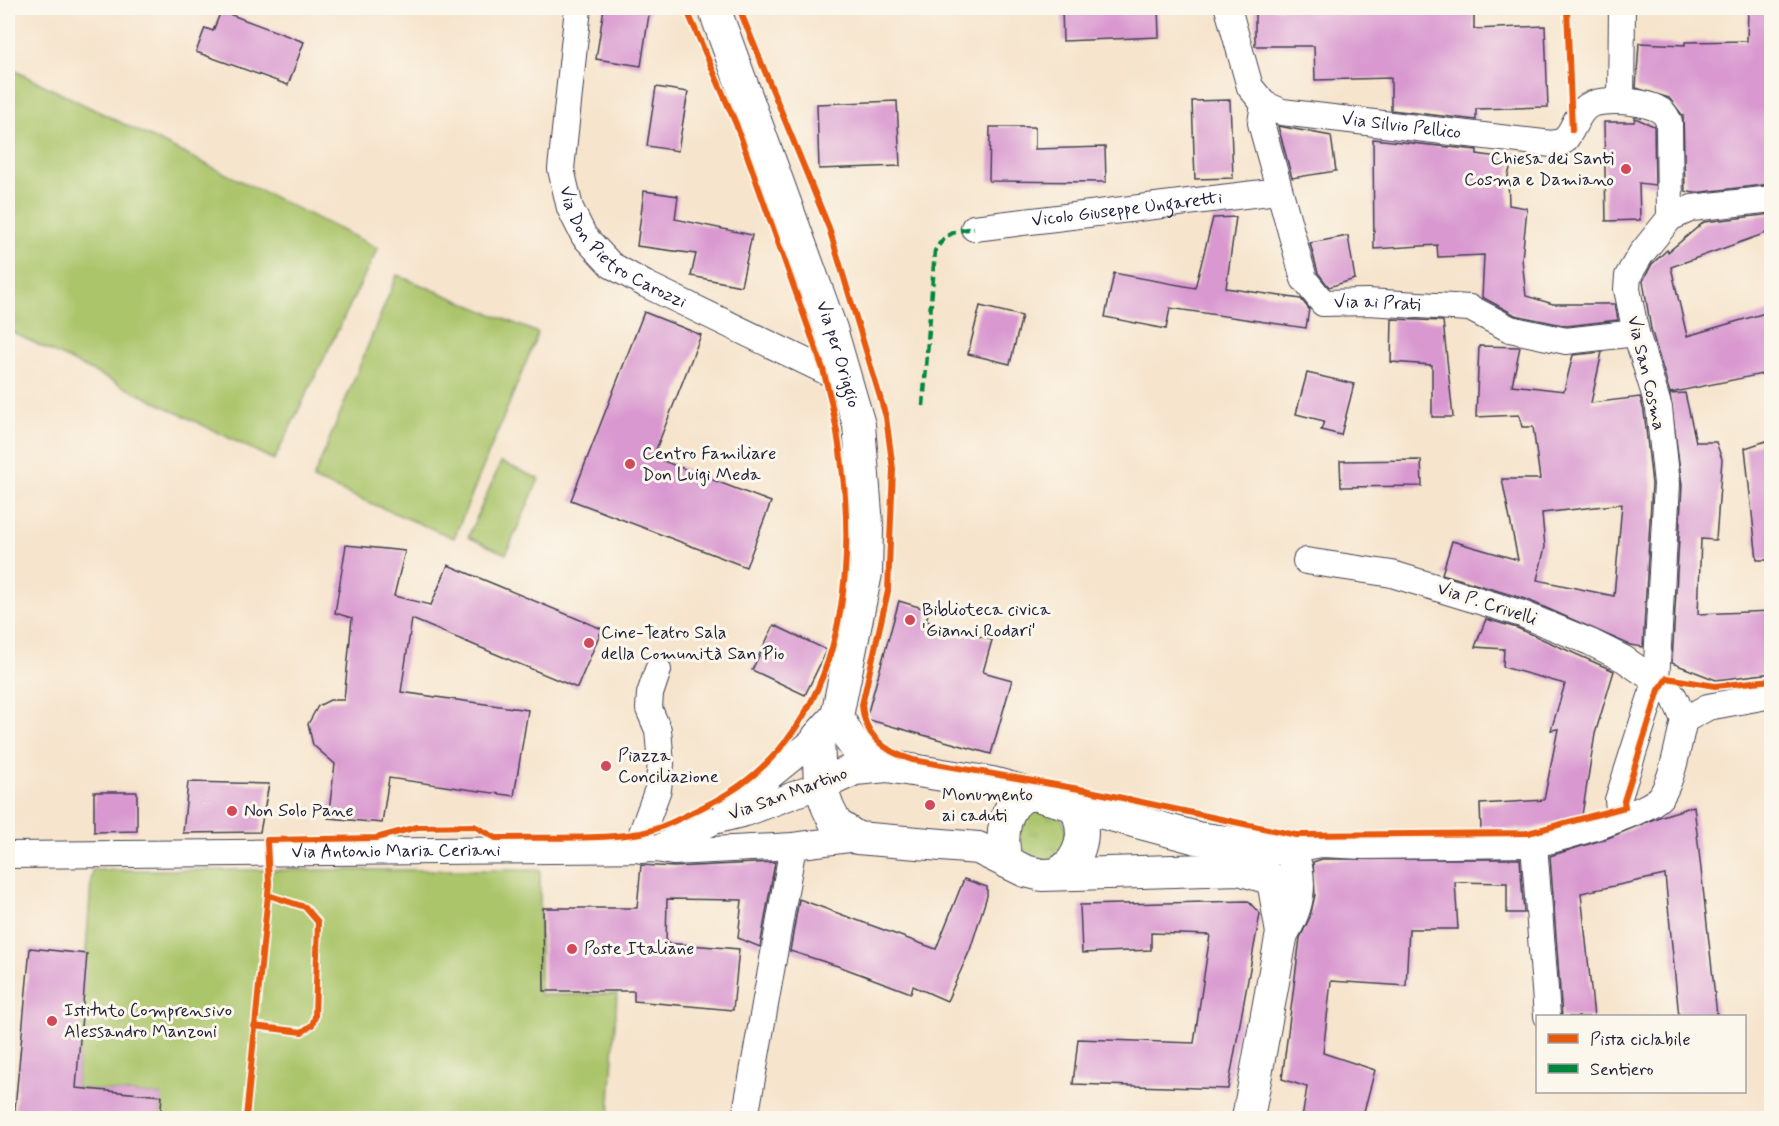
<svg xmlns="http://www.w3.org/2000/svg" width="1779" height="1126" font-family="Mynerve,sans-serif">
<defs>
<pattern id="grass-tufts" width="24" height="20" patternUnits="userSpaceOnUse" patternTransform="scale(1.5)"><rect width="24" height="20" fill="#abc56b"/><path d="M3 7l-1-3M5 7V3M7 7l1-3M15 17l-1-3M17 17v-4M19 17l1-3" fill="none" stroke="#93a95e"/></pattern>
</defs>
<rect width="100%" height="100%" fill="#fbf7ec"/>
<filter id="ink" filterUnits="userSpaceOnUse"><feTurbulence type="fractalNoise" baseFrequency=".0167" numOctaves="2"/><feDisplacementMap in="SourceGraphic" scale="12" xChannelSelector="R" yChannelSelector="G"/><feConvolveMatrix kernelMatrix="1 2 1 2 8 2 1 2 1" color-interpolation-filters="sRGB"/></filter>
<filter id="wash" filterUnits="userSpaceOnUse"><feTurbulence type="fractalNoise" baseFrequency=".008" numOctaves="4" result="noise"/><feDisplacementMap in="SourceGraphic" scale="24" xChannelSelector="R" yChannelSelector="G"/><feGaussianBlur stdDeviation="1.35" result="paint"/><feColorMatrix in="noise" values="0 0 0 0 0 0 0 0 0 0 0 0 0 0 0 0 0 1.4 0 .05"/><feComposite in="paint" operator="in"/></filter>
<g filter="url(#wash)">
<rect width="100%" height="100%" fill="#f6e4cc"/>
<circle fill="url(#grass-tufts)" stroke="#667453" stroke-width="1.5" cx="1042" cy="835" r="25"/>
<g fill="#abc56b" stroke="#667453" stroke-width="1.5">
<polygon points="9,68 378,248 274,460 8,330"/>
<polygon points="397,275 538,333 454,538 313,479"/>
<polygon points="501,462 539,479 506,554 468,537"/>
<polygon points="92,870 540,870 540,995 617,994 609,1118 160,1118 162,1096 76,1088"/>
</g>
<g id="blocks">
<g fill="#d999d0" fill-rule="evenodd">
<polygon points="604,8 650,8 641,66 596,59"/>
<polygon points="1062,8 1158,8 1159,37 1063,41"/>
<polygon points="1255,8 1474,8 1474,29 1545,26 1548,107 1476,109 1476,120 1391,110 1391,78 1315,80 1314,46 1255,46"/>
<polygon points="1772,8 1772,184 1694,193 1685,191 1683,116 1669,98 1636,88 1639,43 1685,45 1685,42 1747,41 1748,10"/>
<polygon points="221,11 304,42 288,85 196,52 205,28 213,31"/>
<polygon points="656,87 688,92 678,151 647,146"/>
<polygon points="1230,100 1233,178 1195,179 1192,101"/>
<polygon points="897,101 900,166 819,169 817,104"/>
<polygon points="1635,118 1654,126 1655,185 1639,183 1640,220 1606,221 1604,122 1634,122"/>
<polygon points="1278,126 1331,136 1336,171 1292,178"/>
<polygon points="990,127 1035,127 1035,149 1105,147 1106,182 989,181"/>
<polygon points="1373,139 1477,150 1477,154 1513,159 1508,175 1509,205 1527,208 1522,259 1526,296 1553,304 1615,304 1618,320 1567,326 1515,315 1482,297 1484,255 1438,257 1437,245 1374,249"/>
<polygon points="644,191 678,196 675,219 752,235 741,286 691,276 696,254 637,246"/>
<polygon points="1772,214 1772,231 1671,267 1687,336 1772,311 1772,372 1670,393 1651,329 1643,281 1652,264 1667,250 1668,252 1704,222"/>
<polygon points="1236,217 1226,288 1301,299 1309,309 1306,328 1170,308 1166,329 1105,317 1114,273 1195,288 1213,218"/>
<polygon points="1348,236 1355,279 1329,287 1318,273 1310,243"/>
<polygon points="980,306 1022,316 1010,364 968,354"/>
<polygon points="644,312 701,335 653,457 771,502 746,567 571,500"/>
<polygon points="1392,319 1443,321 1453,417 1432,417 1432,365 1391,362"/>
<path d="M1479 346 1520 347 1512 385 1564 391 1573 355 1602 352 1591 403 1640 397 1644 411 1652 484 1643 647 1630 645 1528 600 1442 574 1452 541 1518 560 1502 479H1540L1533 427H1522L1519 415 1476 417ZM1622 504 1614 596 1537 580 1545 547 1542 513Z"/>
<polygon points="1307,373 1354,384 1341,435 1321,430 1324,421 1296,414"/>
<polygon points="1685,393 1696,442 1716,442 1722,459 1716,540 1701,539 1698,614 1772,611 1772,673 1716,680 1672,663 1682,485 1670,394"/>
<polygon points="1772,439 1772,560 1757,560 1745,448"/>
<polygon points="1421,460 1422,486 1341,487 1340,461"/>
<polygon points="346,545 405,551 394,596 431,605 448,565 602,629 577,688 412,619 401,692 528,710 514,796 389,778 382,823 328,818 335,764 313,745 308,724 318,706 330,700 344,700 352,618 335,613"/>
<polygon points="899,601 929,610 926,621 992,640 983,672 1012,680 991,754 866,719"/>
<polygon points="1486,619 1517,628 1614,671 1595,734 1582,815 1532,829 1481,830 1480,804 1544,800 1558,729 1551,730 1565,684 1503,667 1504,649 1475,647"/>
<polygon points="774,625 827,650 805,695 752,670"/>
<polygon points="188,782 269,784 260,832 183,833"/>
<polygon points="94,792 137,792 137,831 94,832"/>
<polygon points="1694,806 1717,1015 1679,1017 1665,875 1581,893 1594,1017 1562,1017 1550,856 1608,838 1659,817"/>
<polygon points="1322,859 1520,859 1524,913 1507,913 1507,883 1455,882 1458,929 1409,929 1406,986 1331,981 1323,1053 1375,1070 1362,1119 1302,1119 1307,1087 1282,1079 1300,938 1310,917 1315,895 1313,862"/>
<polygon points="775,862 760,947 738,938 742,900 667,899 666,943 739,949 733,1010 634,1001 634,991 544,991 543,908 637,908 641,865 674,867"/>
<polygon points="964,879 987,887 987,896 970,950 947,1001 913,986 911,993 841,967 790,951 799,899 936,949"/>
<polygon points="1248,901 1260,914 1228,1089 1073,1084 1078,1039 1194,1043 1210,935 1151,933 1151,950 1082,953 1080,905"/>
<polygon points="30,948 87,954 76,1088 162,1096 160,1119 14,1119"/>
</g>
</g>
</g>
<g filter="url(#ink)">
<use href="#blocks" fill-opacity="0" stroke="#423f51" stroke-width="1.5"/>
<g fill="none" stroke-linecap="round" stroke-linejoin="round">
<defs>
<g id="minor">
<path id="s1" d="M578 8 561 169 570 208 584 236 611 265 645 284 848 382"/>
<path id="s2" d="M1228 8 1250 87 1264 104 1282 112 1552 144 1564 141C1573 131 1577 113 1588 106 1602 97 1648 101 1661 111 1665 113 1667 118 1669 122L1670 218"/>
<polyline points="1621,101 1622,8"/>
<path id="s3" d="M1264 104 1261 123 1304 279 1323 303 1367 302 1470 308 1510 329 1566 341 1636 333"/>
<path id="s4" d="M974 228 1279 191"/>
<polyline points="1684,720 1708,707 1772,695"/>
<polyline points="727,811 818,737"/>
<polyline points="1620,817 1618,800 1656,681 1667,484 1659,408 1636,333 1627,289 1628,276 1641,254 1670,218 1692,208 1772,199"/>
<polyline points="1534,844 1547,1016"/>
<polyline points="657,849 714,821 746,813 820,785"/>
<polyline points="642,850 642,833 658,789 661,764 658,730 649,709 650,694 658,670"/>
<path d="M1290 850 1321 844 1364 846 1534 844C1557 839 1652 813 1662 795 1674 774 1678 744 1684 720L1674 697 1663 686 1624 659 1590 642 1522 614 1392 574 1306 561"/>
<path id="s5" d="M8 855 657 849 673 852 793 846 857 838"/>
<polyline points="745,1118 793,846"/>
</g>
<g id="tertiary">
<path id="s6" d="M714 8 831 329 859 425 867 526 866 573 837 716 818 737 820 785 828 808 836 824 857 838 978 848 1025 871 1042 875 1239 869 1269 878 1274 886 1282 933 1248 1118"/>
<path d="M837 716C854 746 854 753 887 766"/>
<polyline points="820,785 855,769 887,766 992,783 1197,838 1290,850"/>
<path d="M1007 862C999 840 1003 800 1031 794"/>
<path d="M1057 874C1082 860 1089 831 1074 805"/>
<path d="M1283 932C1299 906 1303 878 1290 850"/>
</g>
</defs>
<use href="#minor" stroke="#423f51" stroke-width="28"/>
<use href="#tertiary" stroke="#423f51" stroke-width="34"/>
<use href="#minor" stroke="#fff" stroke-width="26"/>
<use href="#tertiary" stroke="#fff" stroke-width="32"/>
<path stroke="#00873e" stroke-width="4.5" stroke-dasharray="9 4.5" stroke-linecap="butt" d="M923 406 935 251C945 233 954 231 974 228"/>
<defs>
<g id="cycleway">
<path d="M739 8 829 228 886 417 893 469 888 591 862 705C864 736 885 752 913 760L1085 790 1296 835 1528 833 1625 807 1624 801 1659 690 1667 678 1715 686 1772 680"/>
<polyline points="1567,8 1572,130"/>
<polyline points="254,1026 302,1032 312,1025 315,1017 318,922 305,907 268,895"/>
<path d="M246 1118 269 884 267 840 376 838 417 827 474 826 496 838C540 837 598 840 641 833 662 829 684 816 703 807 866 730 864 519 823 369L736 124 686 8"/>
</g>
</defs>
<use href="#cycleway" stroke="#fbf7ec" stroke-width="10"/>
<use href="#cycleway" stroke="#e8590c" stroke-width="6"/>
</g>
</g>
<g fill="#d1495b" stroke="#fbf7ec" stroke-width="2">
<circle cx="1626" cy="169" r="6"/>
<circle cx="630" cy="464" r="6"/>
<circle cx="910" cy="620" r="6"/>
<circle cx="589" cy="643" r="6"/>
<circle cx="606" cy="766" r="6"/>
<circle cx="930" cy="805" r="6"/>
<circle cx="232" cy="811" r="6"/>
<circle cx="572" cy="949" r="6"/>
<circle cx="52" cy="1021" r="6"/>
</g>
<g text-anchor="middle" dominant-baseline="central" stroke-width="6" stroke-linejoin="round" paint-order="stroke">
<g font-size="18" fill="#22223b" stroke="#fbf7ec">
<text stroke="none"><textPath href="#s2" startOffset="244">Via Silvio Pellico</textPath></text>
<text stroke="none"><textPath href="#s4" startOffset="154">Vicolo Giuseppe Ungaretti</textPath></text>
<text stroke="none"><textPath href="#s1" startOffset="268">Via Don Pietro Carozzi</textPath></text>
<text stroke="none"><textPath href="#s3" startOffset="266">Via ai Prati</textPath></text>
<text stroke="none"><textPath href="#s6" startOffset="368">Via per Origgio</textPath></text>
<text transform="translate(1646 373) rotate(77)">Via San Cosma</text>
<text transform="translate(1487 604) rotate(18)">Via P. Crivelli</text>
<text transform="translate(788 794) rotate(-20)">Via San Martino</text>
<text stroke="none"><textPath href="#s5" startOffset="388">Via Antonio Maria Ceriani</textPath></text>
</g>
<g font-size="18" fill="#22223b" stroke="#fbf7ec" text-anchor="start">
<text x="1614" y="159" text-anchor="end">Chiesa dei Santi<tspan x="1614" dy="21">Cosma e Damiano</tspan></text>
<text x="642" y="454">Centro Familiare<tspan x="642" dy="21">Don Luigi Meda</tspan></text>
<text x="922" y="610">Biblioteca civica<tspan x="922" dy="21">'Gianni Rodari'</tspan></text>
<text x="601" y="633">Cine-Teatro Sala<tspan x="601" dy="21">della Comunità San Pio</tspan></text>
<text x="618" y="756">Piazza<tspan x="618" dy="21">Conciliazione</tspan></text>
<text x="942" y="795">Monumento<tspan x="942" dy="21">ai caduti</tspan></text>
<text x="244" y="811">Non Solo Pane</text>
<text x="584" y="949">Poste Italiane</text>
<text x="64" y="1011">Istituto Comprensivo<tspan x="64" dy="21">Alessandro Manzoni</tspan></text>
</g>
</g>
<rect width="1779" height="1126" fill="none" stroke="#fbf7ec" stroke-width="30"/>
<rect x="1536" y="1015" width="210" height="78" fill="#fbf7ec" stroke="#a4a2a5" stroke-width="1.5"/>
<rect x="1548" y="1034" width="30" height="9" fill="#e8590c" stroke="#a4a2a5" stroke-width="1.5"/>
<text x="1590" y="1045" font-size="18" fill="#22223b">Pista ciclabile</text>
<rect x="1548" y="1064" width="30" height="9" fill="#00873e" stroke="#a4a2a5" stroke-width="1.5"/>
<text x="1590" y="1075" font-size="18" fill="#22223b">Sentiero</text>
</svg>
